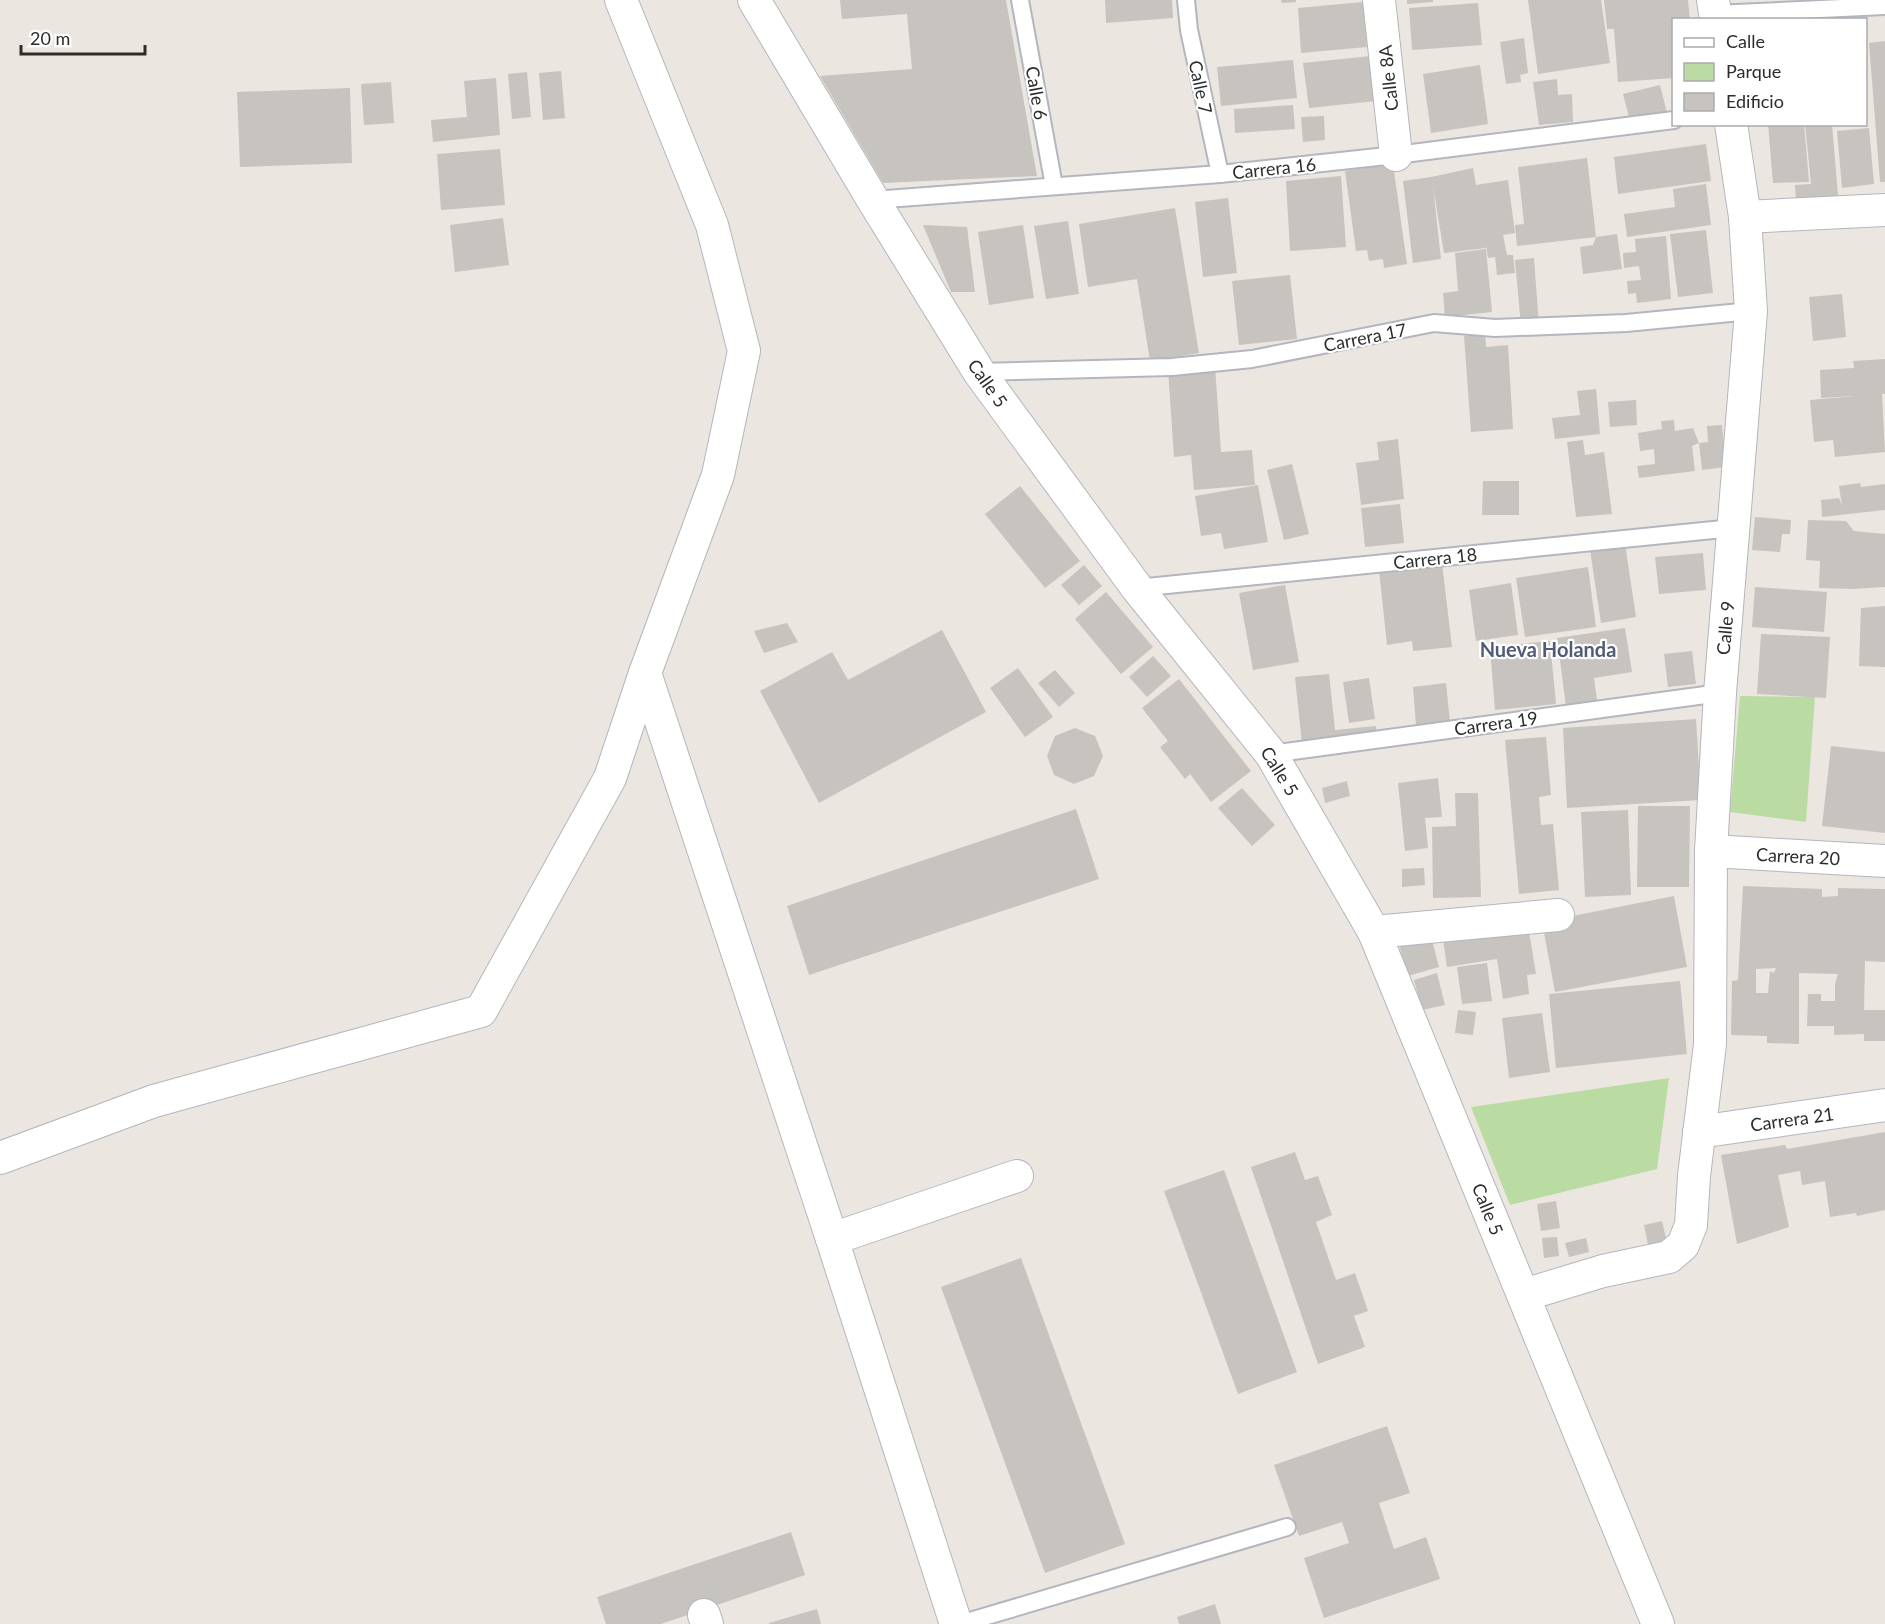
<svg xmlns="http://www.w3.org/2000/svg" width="1885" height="1624" font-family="Lato,sans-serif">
<rect width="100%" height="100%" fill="#ece6e0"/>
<g fill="#badca3">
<polygon points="1740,696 1815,697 1806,822 1730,812"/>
<polygon points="1669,1078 1657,1169 1510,1205 1471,1107"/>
</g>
<g fill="#c7c3bf" fill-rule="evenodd">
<polygon points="840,0 1006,0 1037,176 883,183 820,76 912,69 907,14 842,19"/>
<polygon points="1105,0 1172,0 1173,18 1106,23"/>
<polygon points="1281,0 1296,0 1296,2 1282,3"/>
<polygon points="1407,0 1433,0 1433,2 1407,4"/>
<polygon points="1528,0 1601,0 1610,63 1538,74"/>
<polygon points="1604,0 1688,0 1690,20 1674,20 1674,78 1618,82 1614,29 1607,29"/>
<polygon points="1363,2 1367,47 1301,53 1298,8"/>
<polygon points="1478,3 1482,45 1412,50 1409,8"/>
<polygon points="1524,38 1528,73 1520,75 1521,82 1506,84 1500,42"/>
<polygon points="1885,41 1885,182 1880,182 1869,43"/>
<polygon points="1371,56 1376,101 1309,108 1303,63"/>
<polygon points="1293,60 1297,98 1221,106 1217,67"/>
<polygon points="1480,65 1488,124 1431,133 1423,74"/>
<polygon points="561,71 565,118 543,120 539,73"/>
<polygon points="527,72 531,117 512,119 508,74"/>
<polygon points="496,78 500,135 433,142 431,120 467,117 464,81"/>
<polygon points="1557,79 1558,95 1572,94 1573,122 1539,125 1533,82"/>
<polygon points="391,82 394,123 364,125 361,84"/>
<polygon points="1660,85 1667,113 1630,121 1623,94"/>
<polygon points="350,88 352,163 240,167 237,92"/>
<polygon points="1293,105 1295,129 1235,133 1234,109"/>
<polygon points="1324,116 1325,140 1303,142 1301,117"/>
<polygon points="1768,124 1804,124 1809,182 1773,183"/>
<polygon points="1805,124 1832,124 1838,196 1796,200 1795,185 1811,184"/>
<polygon points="1869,128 1874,184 1842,188 1837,131"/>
<polygon points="1706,144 1711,181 1618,194 1614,157"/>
<polygon points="500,149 505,205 441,210 437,154"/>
<polygon points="1587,158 1596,237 1517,246 1515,225 1524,224 1518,167"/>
<polygon points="1393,164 1407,264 1384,268 1383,259 1369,261 1367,250 1356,251 1345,171"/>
<polygon points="1473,168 1476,185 1508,180 1515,233 1503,235 1507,255 1513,255 1515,273 1497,275 1495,257 1488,258 1486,245 1486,248 1444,253 1433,187 1441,259 1413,263 1403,181 1431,177"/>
<polygon points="1341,176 1346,247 1290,251 1286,181"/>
<polygon points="1706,184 1711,225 1627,237 1624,214 1675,207 1673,189"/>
<polygon points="1228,198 1237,273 1203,277 1195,202"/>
<polygon points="1175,208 1199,353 1150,361 1137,279 1088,287 1079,224"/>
<polygon points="503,218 509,265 455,272 450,225"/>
<polygon points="1068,221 1079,294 1046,299 1034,226"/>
<polygon points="923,225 967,227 975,292 951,292"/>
<polygon points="1023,225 1034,298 989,305 978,232"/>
<polygon points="1706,230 1713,293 1678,297 1670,234"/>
<polygon points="1617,234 1622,269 1583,274 1580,247 1593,245 1596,237"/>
<polygon points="1666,236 1671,299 1637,303 1636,293 1628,294 1627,281 1641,280 1639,266 1624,268 1623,253 1636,252 1635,239"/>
<polygon points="1486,249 1492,312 1445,317 1443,293 1458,291 1455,253"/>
<polygon points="1534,258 1539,325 1521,326 1515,260"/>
<polygon points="1290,275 1297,339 1239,345 1232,281"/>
<polygon points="1842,294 1846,337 1813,341 1809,297"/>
<polygon points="1485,334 1486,347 1508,345 1513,429 1471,432 1464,336"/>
<polygon points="1885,359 1885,394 1882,394 1885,452 1835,457 1833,440 1814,442 1810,400 1856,396 1821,398 1820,370 1854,368 1853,361"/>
<polygon points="1215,366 1221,452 1252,450 1255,485 1194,490 1191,455 1174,457 1168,370"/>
<polygon points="1596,389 1600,434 1555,439 1552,418 1580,415 1577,391"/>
<polygon points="1636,400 1637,425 1610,427 1608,402"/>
<polygon points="1674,420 1675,431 1693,428 1699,443 1692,446 1695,471 1639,478 1637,466 1655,464 1654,449 1640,451 1638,433 1662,429 1661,421"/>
<polygon points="1722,425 1726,467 1702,470 1699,443 1708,442 1707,426"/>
<polygon points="1398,439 1404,499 1361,505 1356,463 1379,460 1377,442"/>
<polygon points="1583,440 1585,455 1604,452 1612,514 1576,517 1567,442"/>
<polygon points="1292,464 1309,534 1284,540 1267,470"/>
<polygon points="1483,481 1519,481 1519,515 1482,515"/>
<polygon points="1860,483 1861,487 1885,484 1885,510 1822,517 1821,500 1839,498 1842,506 1839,486"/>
<polygon points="1258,485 1268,542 1224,549 1221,533 1201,536 1195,496"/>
<polygon points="1020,486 1080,561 1045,588 985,514"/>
<polygon points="1400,504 1404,543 1365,547 1361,508"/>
<polygon points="1755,517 1791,520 1790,534 1782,534 1780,552 1752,550"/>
<polygon points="1808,520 1846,521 1854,531 1885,534 1885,587 1851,589 1819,588 1820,561 1806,560"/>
<polygon points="1625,544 1636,617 1601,623 1590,550"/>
<polygon points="1703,553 1706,590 1659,594 1655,557"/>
<polygon points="1442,563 1452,647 1413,651 1412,641 1387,645 1379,570"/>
<polygon points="1084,565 1102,586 1079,605 1061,585"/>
<polygon points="1588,567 1596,627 1525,637 1516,578"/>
<polygon points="1511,583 1518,635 1476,641 1469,590"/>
<polygon points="1285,585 1299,662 1253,670 1239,593"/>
<polygon points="1755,587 1827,592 1824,632 1752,627"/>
<polygon points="1106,592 1153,647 1121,674 1075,619"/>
<polygon points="1885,606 1885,667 1859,666 1861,608"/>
<polygon points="787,623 798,642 764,653 754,631"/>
<polygon points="1625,628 1632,672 1594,678 1597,701 1566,706 1557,638"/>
<polygon points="942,630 986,712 819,803 760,691 832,652 848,680"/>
<polygon points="1761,634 1830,637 1826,698 1757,694"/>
<polygon points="1550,641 1556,704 1495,710 1490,647"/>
<polygon points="1692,651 1696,684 1668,687 1664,654"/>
<polygon points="1153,656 1171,676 1147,697 1129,677"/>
<polygon points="1018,668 1053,717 1025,737 990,688"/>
<polygon points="1055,670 1075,693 1059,707 1038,683"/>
<polygon points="1329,674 1335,730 1376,726 1377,737 1302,744 1295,677"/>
<polygon points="1369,678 1375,719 1349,723 1343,682"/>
<polygon points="1179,679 1251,771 1211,802 1190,774 1185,779 1160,747 1168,741 1142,708"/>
<polygon points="1446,683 1450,722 1416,725 1413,687"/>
<polygon points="1696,719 1701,800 1567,808 1563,728"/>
<polygon points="1075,728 1095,736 1103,756 1094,776 1074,784 1054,775 1047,756 1055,736"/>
<polygon points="1546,737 1551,795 1539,797 1541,825 1553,824 1559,890 1519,894 1505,740"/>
<polygon points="1831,746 1885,752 1885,833 1822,826"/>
<polygon points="1438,778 1442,817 1425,818 1428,848 1405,851 1398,783"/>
<polygon points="1347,781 1350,796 1325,803 1322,788"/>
<polygon points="1242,788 1275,825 1252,846 1218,808"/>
<polygon points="1455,793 1478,793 1481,897 1433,898 1432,827 1456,826"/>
<polygon points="1638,806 1690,806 1689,887 1637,887"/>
<polygon points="1076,809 1099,879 809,975 787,906"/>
<polygon points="1628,810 1631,895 1585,897 1581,812"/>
<polygon points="1424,868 1425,885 1402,887 1402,869"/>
<path d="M1743 886 1822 889V897L1838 896V888L1885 889V962L1865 961 1864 1010H1885V1041H1864V1034L1834 1035V1026H1807L1808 994H1821V1001H1835V984L1838 974 1799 973V1044L1767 1043V1036L1731 1035 1732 981 1738 980ZM1776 968 1774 973 1770 971 1768 993H1756V969Z"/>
<polygon points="1674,896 1687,967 1555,992 1542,922"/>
<polygon points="1527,919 1536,974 1527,975 1529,994 1503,999 1497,959 1447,967 1442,932"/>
<polygon points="1430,932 1439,967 1408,976 1398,941"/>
<polygon points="1487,963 1492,1001 1462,1004 1457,967"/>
<polygon points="1437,973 1445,1005 1422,1010 1414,980"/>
<polygon points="1680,981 1687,1054 1556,1068 1549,994"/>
<polygon points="1458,1010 1476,1012 1473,1035 1455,1033"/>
<polygon points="1542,1013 1550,1072 1509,1078 1502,1018"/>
<polygon points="1885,1132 1885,1210 1857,1216 1856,1213 1830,1217 1825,1181 1802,1185 1800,1171 1778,1175 1789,1227 1737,1244 1721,1155 1785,1145 1787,1149"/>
<polygon points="1295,1152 1305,1180 1318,1176 1332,1215 1316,1222 1336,1280 1355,1273 1368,1311 1354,1316 1365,1347 1318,1364 1251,1167"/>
<polygon points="1224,1170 1297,1372 1238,1394 1164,1191"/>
<polygon points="1556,1201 1560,1228 1541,1231 1537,1204"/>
<polygon points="1662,1221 1669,1251 1650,1255 1644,1225"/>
<polygon points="1557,1237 1559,1256 1544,1258 1542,1238"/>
<polygon points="1586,1238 1589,1252 1569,1257 1565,1243"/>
<polygon points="1021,1258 1125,1544 1045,1573 941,1287"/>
<polygon points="1387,1426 1410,1493 1379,1503 1394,1549 1426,1537 1440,1579 1324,1618 1304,1558 1349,1543 1342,1522 1299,1536 1274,1465"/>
<polygon points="791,1532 805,1575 661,1624 606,1624 597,1597"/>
<polygon points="1215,1604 1221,1624 1179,1624 1177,1617"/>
<polygon points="817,1609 821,1624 769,1624 769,1623"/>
</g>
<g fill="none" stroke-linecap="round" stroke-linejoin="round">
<defs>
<g id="lane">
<polyline points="1020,0 1054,186"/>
<polyline points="1186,0 1189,30 1220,174"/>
<polyline points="1715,14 1885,6"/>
<polyline points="873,200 1220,174 1396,155 1674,120"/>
<polyline points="979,372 1172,367 1252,359 1434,323 1495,328 1626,323 1751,311"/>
<polyline points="1137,588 1733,528"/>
<polyline points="1271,754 1720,693"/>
<polyline points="960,1624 1287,1527"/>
</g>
<g id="street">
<polyline points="754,0 873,200 979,372 1137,588 1271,754 1374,932 1658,1624"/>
<polyline points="1379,0 1396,155"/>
<polyline points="1713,0 1716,20"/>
<polyline points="1745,217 1885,210"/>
<polyline points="645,673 832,1239 956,1624"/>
<polyline points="1711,851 1885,861"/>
<polyline points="1374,932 1558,915"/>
<polyline points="1699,1132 1885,1105"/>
<polyline points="0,1158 154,1101 481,1011 610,778 645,673 718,475 744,351 712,225 621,0"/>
<polyline points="832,1239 1017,1176"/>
<polyline points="1524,1295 1603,1271 1669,1257 1683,1245 1691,1225 1694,1176 1710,1044 1711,851 1720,693 1751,311 1745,217 1731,124"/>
<polyline points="704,1615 707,1624"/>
</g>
</defs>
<use href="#lane" stroke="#b3b6be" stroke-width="20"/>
<use href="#street" stroke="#b3b6be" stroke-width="34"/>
<use href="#lane" stroke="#fff" stroke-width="16"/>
<use href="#street" stroke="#fff" stroke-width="32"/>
</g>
<g text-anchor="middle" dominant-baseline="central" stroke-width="4.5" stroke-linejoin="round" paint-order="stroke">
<g font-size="18" fill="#2c2c2c" stroke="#fff">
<text transform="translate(1388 78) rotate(-96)">Calle 8A</text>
<text transform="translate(1201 87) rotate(78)">Calle 7</text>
<text transform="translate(1037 93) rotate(80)">Calle 6</text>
<text transform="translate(1274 168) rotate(-6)">Carrera 16</text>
<text transform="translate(1365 337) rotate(-11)">Carrera 17</text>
<text transform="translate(988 383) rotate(55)">Calle 5</text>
<text transform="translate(1435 558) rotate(-6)">Carrera 18</text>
<text transform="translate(1725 628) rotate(-85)">Calle 9</text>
<text transform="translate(1496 723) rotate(-8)">Carrera 19</text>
<text transform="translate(1280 771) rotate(58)">Calle 5</text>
<text transform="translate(1798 856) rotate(3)">Carrera 20</text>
<text transform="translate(1792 1119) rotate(-8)">Carrera 21</text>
<text transform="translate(1488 1209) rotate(68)">Calle 5</text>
</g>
<g font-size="20" font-weight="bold" fill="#515b77" stroke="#fff">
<text x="1548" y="649">Nueva Holanda</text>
</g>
</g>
<rect x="1672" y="18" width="195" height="108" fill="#ffffff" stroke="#ababab" stroke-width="1.5"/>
<rect x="1684" y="38" width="30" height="9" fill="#ffffff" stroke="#ababab" stroke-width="1.5"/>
<text x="1726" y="48" font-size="18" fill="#2c2c2c">Calle</text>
<rect x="1684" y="63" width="30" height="18" fill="#badca3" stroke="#ababab" stroke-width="1.5"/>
<text x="1726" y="78" font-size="18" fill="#2c2c2c">Parque</text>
<rect x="1684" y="93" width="30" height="18" fill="#c7c3bf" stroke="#ababab" stroke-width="1.5"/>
<text x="1726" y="108" font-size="18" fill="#2c2c2c">Edificio</text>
<path d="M21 45v9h124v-9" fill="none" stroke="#2c2c2c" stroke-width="3"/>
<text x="30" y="45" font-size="18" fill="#2c2c2c" stroke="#ffffff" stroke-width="4.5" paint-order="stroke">20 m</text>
</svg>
